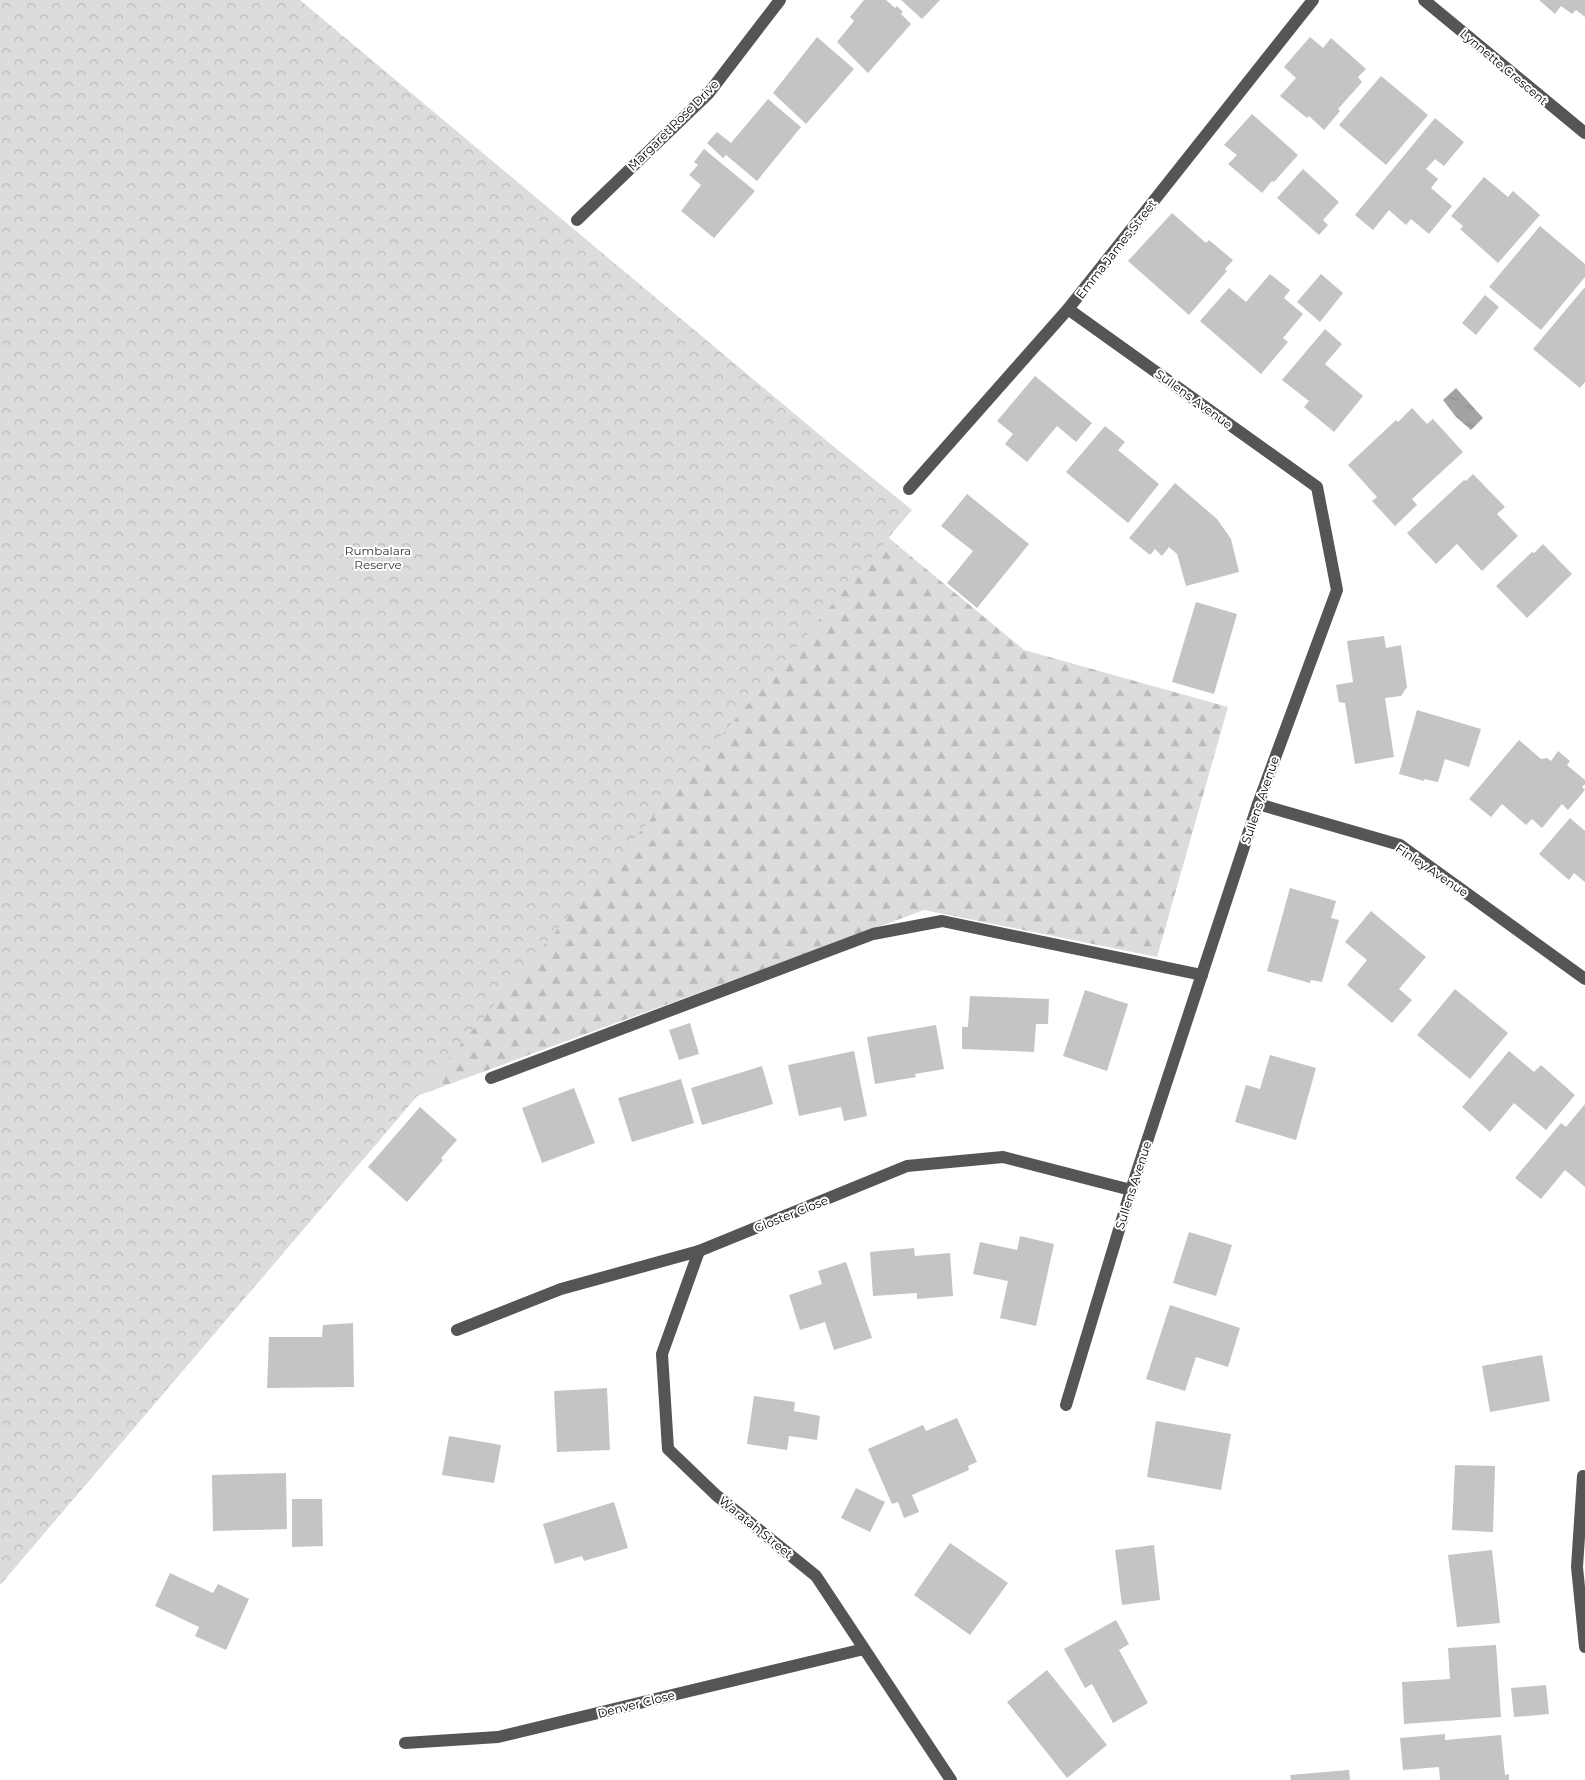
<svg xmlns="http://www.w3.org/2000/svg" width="1585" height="1780" font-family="Montserrat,sans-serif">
<defs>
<pattern id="forest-firs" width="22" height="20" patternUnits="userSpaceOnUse" patternTransform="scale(1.25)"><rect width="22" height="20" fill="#dcdcdc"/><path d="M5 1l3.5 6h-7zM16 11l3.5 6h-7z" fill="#bbb"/></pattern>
<pattern id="park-crowns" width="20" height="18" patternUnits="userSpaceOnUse" patternTransform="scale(1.25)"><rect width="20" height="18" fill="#dcdcdc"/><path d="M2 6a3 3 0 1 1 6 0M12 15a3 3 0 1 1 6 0" fill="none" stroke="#bbb"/></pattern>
<pattern id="water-ripples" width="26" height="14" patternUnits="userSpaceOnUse" patternTransform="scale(1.25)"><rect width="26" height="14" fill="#a3a3a3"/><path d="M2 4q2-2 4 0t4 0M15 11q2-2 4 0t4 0" fill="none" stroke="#8b8b8b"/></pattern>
</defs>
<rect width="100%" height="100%" fill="#fff"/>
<polygon fill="url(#forest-firs)" points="884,534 1024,650 1228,707 1157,957 924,910 417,1096 0,1585 0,656"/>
<polygon fill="url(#park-crowns)" points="0,0 300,0 827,441 912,510 417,1096 0,1585"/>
<polygon fill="url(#water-ripples)" points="1456,388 1483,418 1471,430 1456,417 1443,400"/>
<g fill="#c4c4c4">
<polygon points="864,0 886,0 895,8 897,6 903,12 901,14 911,24 868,73 837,42 854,21 850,17"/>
<polygon points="901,0 940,0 922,19"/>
<polygon points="1539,0 1585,0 1585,17 1576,10 1572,14 1561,6 1555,14"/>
<polygon points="817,37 854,69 806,124 773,93"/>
<polygon points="1310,37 1323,48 1331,38 1366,69 1358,77 1362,82 1338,109 1340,111 1324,130 1309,116 1307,118 1280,96 1296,78 1284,67"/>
<polygon points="1381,76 1428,115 1386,165 1339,125"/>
<polygon points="768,99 801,127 757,181 726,155 723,158 707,143 717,132 731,143"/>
<polygon points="1252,114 1298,155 1274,182 1272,181 1262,193 1228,164 1237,155 1224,145"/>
<polygon points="1435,118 1464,142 1444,166 1435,159 1426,169 1438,179 1431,188 1452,206 1429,234 1411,219 1406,225 1389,210 1373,230 1355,215"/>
<polygon points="704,149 755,191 714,238 681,211 701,185 689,175 698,165 694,162"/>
<polygon points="1303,169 1339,202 1323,220 1328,225 1319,235 1277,198"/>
<polygon points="1484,177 1508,197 1513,191 1540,215 1498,263 1460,229 1463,226 1451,216"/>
<polygon points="1172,213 1206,243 1209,240 1233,260 1225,269 1227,271 1189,315 1128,261"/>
<polygon points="1540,226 1585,264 1585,277 1541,330 1489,287"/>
<polygon points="1270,274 1290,290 1284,298 1303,314 1283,338 1288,342 1261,374 1200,321 1229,288 1246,302"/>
<polygon points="1321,274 1343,293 1320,322 1297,302"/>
<polygon points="1585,287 1585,382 1580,388 1533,349"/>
<polygon points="1485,295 1499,307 1476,335 1462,323"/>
<polygon points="1325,329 1342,344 1325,364 1363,396 1334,432 1304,407 1309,401 1282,380"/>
<polygon points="1035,376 1092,423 1076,442 1057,426 1027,462 1005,444 1013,434 997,421"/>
<polygon points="1412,408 1427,424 1433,419 1463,452 1412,499 1417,505 1395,526 1372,501 1377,497 1348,465 1396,420 1398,422"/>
<polygon points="1105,426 1125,442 1118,450 1159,484 1128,523 1066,472"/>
<polygon points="1473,474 1505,507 1497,514 1518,536 1482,571 1457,544 1436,564 1407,533 1464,480 1466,481"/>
<polygon points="1175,483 1217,519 1231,539 1239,572 1186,586 1177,554 1169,547 1162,556 1155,549 1150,555 1129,538"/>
<polygon points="967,494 1029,544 977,608 947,583 973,551 941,526"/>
<polygon points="1543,544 1572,574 1527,618 1496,586 1532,552 1534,553"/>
<polygon points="1196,602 1237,614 1214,694 1172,682"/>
<polygon points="1384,636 1386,648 1401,645 1407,687 1401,696 1385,698 1394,757 1355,764 1345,703 1339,702 1336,685 1353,682 1347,641"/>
<polygon points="1417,710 1481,729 1469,767 1445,759 1438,782 1424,779 1424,781 1399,774"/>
<polygon points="1519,740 1541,759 1547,758 1551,761 1558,751 1570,761 1567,765 1585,780 1585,784 1582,787 1585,790 1568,810 1562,804 1542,828 1532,819 1526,825 1502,804 1491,817 1469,799"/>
<polygon points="1570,818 1585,831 1585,882 1574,873 1569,880 1539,854"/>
<polygon points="1290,888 1336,901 1331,918 1339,920 1322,982 1311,980 1310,983 1267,971"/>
<polygon points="1371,911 1426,957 1399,989 1412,1000 1392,1023 1347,985 1367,960 1345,942"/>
<polygon points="1455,989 1508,1033 1470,1079 1417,1035"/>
<polygon points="1085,990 1128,1004 1107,1071 1063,1056"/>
<polygon points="970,996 1049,999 1048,1024 1036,1024 1034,1052 962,1049 962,1027 968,1027"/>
<polygon points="690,1023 699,1054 679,1060 669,1030"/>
<polygon points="936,1025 944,1069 915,1074 916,1077 875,1084 867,1037"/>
<polygon points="854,1051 867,1116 844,1121 841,1107 799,1116 788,1065"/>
<polygon points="1509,1051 1534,1072 1541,1065 1575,1095 1546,1130 1514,1103 1490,1132 1462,1107"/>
<polygon points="1270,1055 1316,1068 1296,1140 1235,1122 1246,1085 1260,1089"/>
<polygon points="762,1066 773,1104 702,1125 691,1088"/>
<polygon points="681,1079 694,1123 632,1142 618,1098"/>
<polygon points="574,1088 595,1143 542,1163 522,1108"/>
<polygon points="1585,1104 1585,1187 1565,1170 1541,1199 1515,1178 1561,1123 1566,1127"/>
<polygon points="420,1107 457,1140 441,1158 443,1160 407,1202 368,1167"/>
<polygon points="1189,1232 1232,1245 1216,1296 1173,1283"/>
<polygon points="1020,1236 1054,1244 1036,1326 1000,1318 1008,1281 973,1274 980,1242 1017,1250"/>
<polygon points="914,1248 915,1256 950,1253 953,1296 917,1299 917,1293 873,1296 870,1252"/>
<polygon points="846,1262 872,1338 834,1350 825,1322 800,1330 789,1295 822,1284 818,1271"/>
<polygon points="1170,1305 1240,1328 1228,1367 1196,1357 1185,1391 1146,1379"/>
<polygon points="353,1323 354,1387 267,1388 269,1337 322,1337 323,1325"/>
<polygon points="1542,1355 1550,1401 1490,1412 1482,1366"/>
<polygon points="607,1388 610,1450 557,1452 554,1391"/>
<polygon points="754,1396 795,1402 794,1411 820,1416 817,1440 789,1436 787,1450 747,1444"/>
<polygon points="957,1418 977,1462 968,1466 969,1470 912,1495 919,1512 904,1518 898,1502 892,1504 868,1449 923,1425 926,1431"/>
<polygon points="1156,1421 1231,1434 1221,1490 1147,1477"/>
<polygon points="449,1436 501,1445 494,1483 442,1475"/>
<polygon points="1455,1465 1495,1466 1493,1532 1452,1530"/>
<polygon points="286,1473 287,1529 213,1531 212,1475"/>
<polygon points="856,1488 885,1502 870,1532 841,1518"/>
<polygon points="292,1499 322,1499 323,1546 292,1547"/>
<polygon points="614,1502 628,1548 584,1561 582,1556 555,1564 543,1524"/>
<polygon points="950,1543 1008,1583 970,1635 914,1595"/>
<polygon points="1154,1545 1160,1600 1122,1605 1115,1550"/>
<polygon points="1492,1550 1500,1623 1457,1627 1448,1555"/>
<polygon points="170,1573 213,1593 218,1584 249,1599 226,1650 195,1636 199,1627 155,1606"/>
<polygon points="1116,1620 1129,1644 1119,1650 1148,1703 1113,1723 1092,1684 1085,1688 1064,1649"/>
<polygon points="1496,1645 1501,1717 1404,1724 1402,1682 1450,1679 1448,1648"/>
<polygon points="1047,1670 1107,1745 1067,1778 1007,1702"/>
<polygon points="1546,1685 1549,1714 1514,1717 1511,1688"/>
<polygon points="1445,1734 1445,1740 1501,1735 1505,1775 1509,1774 1509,1780 1440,1780 1439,1767 1403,1770 1400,1738"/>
<polygon points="1349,1770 1350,1780 1291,1780 1290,1775"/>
</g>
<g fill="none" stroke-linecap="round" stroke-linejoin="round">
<g stroke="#555" stroke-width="12">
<polyline points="1424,0 1585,133"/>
<polyline points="577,220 708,94 780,0"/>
<polyline points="909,489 1068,309 1313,0"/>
<polyline points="1258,804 1400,845 1585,979"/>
<polyline points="491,1078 873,934 942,921 1202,975"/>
<polyline points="699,1251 662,1354 668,1449 716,1495 816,1576 951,1780"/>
<polyline points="457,1330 561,1289 699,1251 907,1166 1003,1157 1131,1190"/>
<polyline points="1066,1405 1131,1190 1258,804 1337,590 1317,487 1068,309"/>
<polyline points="1583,1476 1577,1567 1585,1647"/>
<polyline points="405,1743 498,1737 864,1649"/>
</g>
</g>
<g text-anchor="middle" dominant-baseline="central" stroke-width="4" stroke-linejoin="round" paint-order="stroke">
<g font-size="12" fill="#000" stroke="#fff">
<text transform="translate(1504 67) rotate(40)">Lynnette Crescent</text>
<text transform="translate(673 125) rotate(-45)">Margaret Rose Drive</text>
<text transform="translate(1116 249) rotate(-52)">Emma James Street</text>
<text transform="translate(1194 399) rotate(36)">Sullens Avenue</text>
<text transform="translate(1260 800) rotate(-71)">Sullens Avenue</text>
<text transform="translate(1432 870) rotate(34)">Finley Avenue</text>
<text transform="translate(1133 1185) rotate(-72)">Sullens Avenue</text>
<text transform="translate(791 1214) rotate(-22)">Gloster Close</text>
<text transform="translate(756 1527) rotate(39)">Waratah Street</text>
<text transform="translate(636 1704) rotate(-14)">Denver Close</text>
</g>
<g font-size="12" fill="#333" stroke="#fff">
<text x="378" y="550">Rumbalara<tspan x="378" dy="14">Reserve</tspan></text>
</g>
</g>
</svg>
